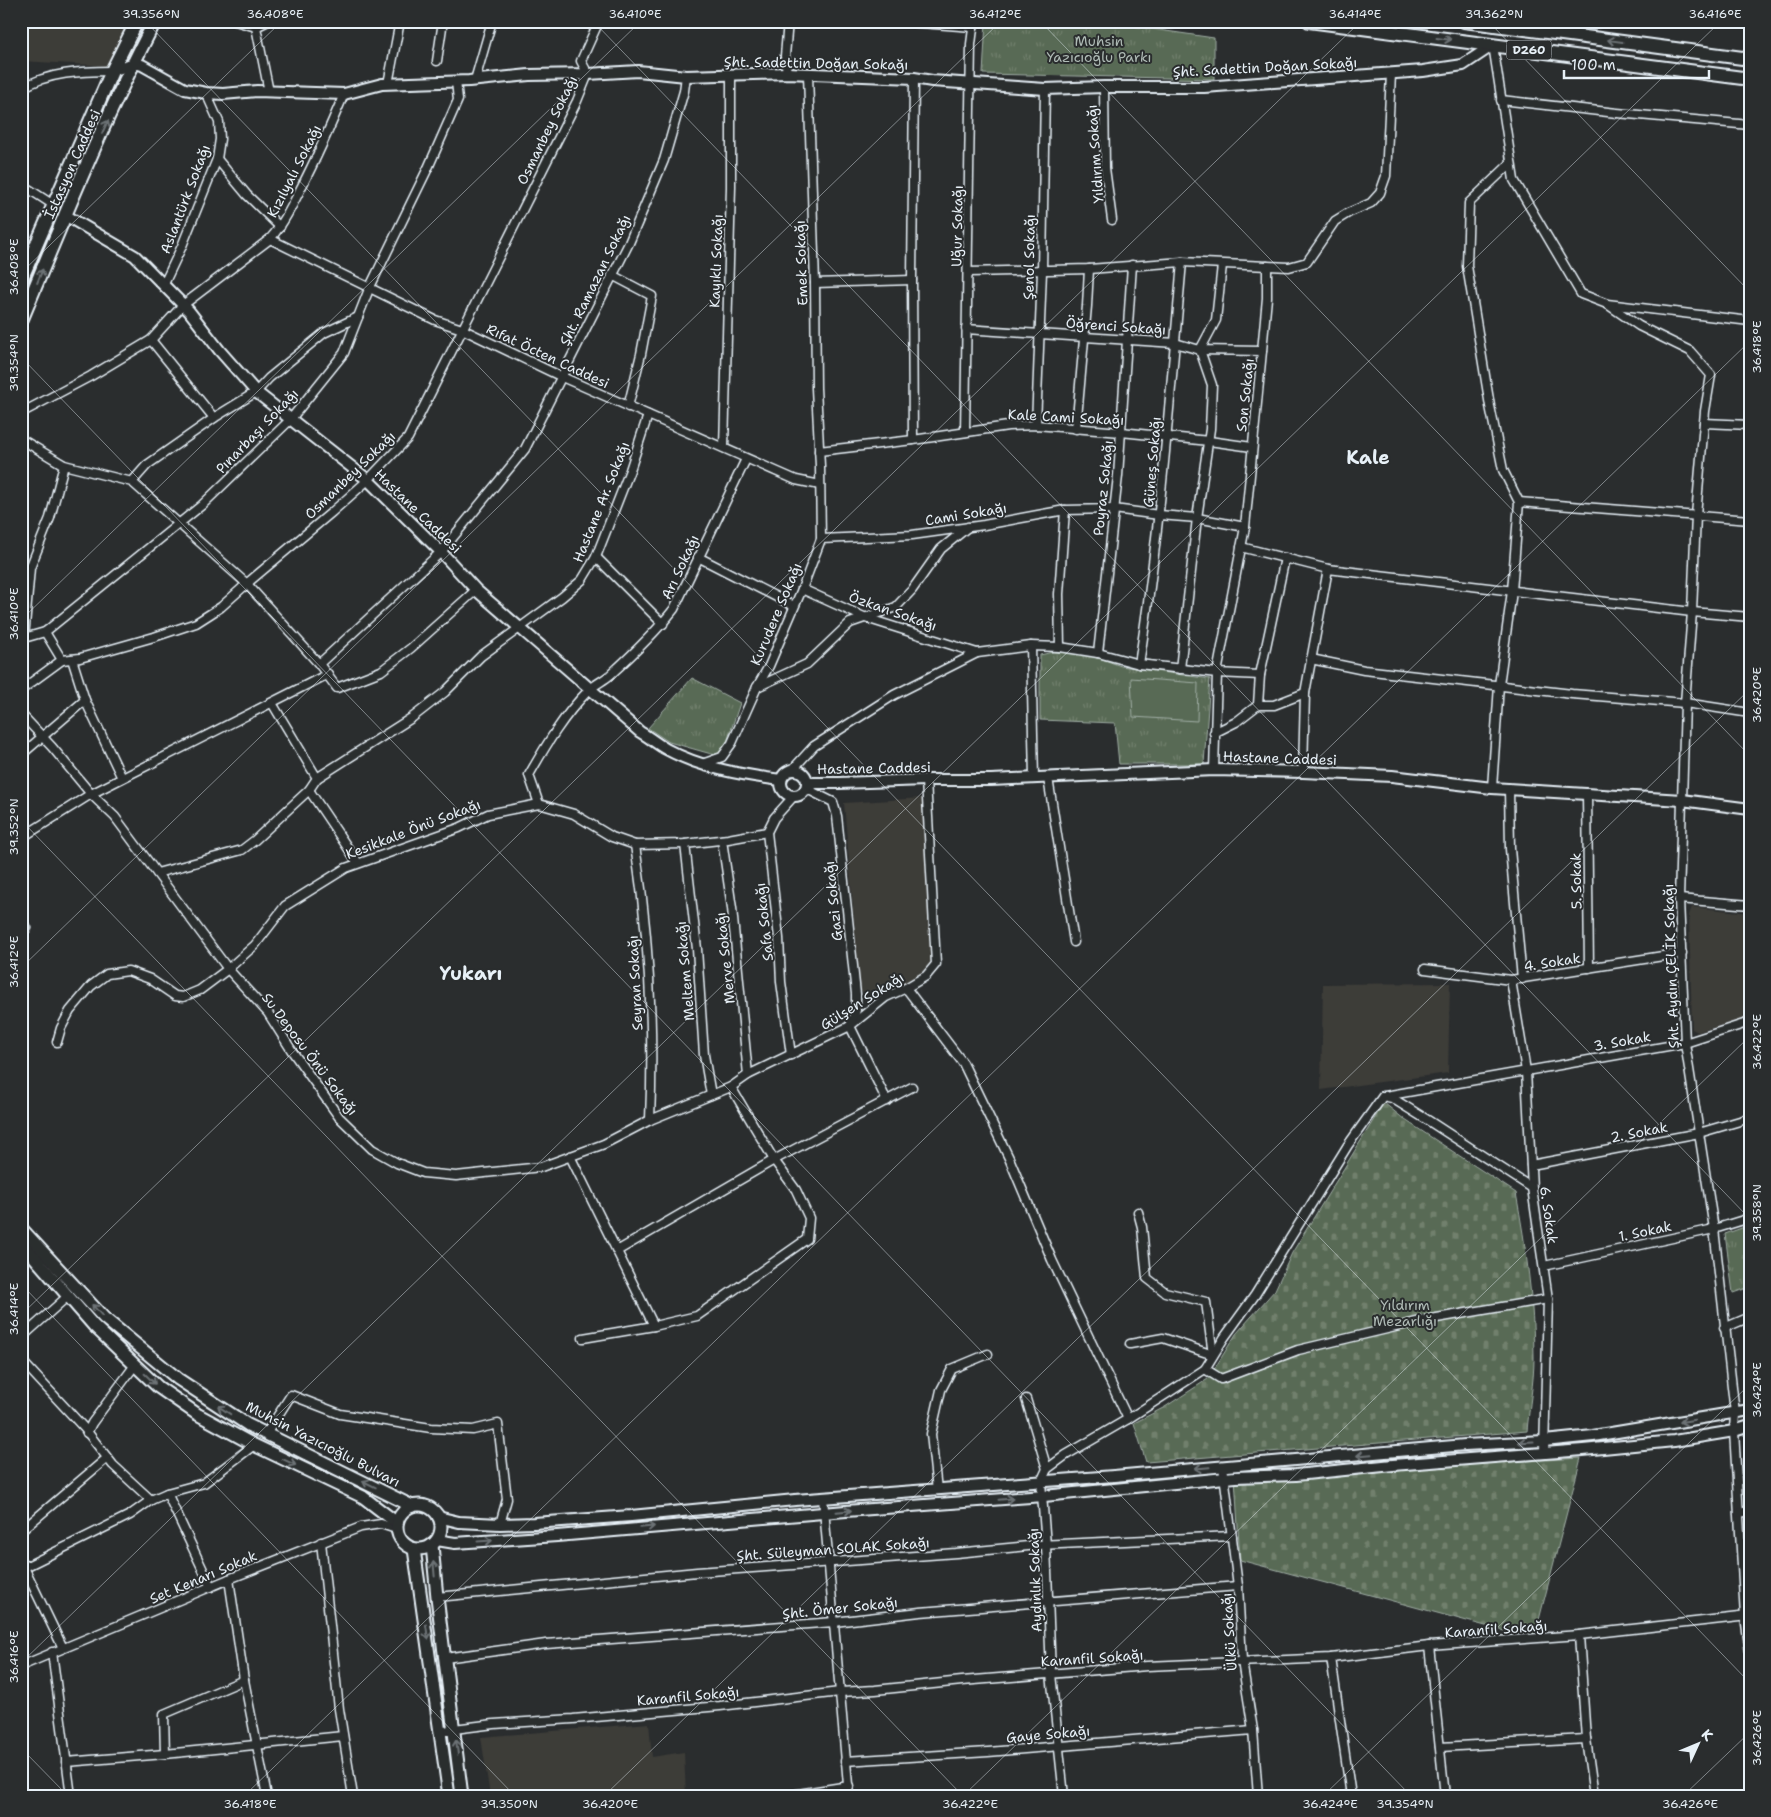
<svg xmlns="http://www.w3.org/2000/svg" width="1771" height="1817" font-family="'Shantell Sans',sans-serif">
<defs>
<pattern id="cemetery-stones" width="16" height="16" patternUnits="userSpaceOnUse" patternTransform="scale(1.25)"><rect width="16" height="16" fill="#596a54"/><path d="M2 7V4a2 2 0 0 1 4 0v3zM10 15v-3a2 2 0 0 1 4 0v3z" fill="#71806d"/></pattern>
<pattern id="park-tufts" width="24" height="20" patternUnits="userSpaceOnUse" patternTransform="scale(1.25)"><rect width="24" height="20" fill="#596a54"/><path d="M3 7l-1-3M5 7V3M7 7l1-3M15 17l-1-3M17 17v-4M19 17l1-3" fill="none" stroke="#71806d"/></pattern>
</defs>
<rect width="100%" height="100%" fill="#2a2d2e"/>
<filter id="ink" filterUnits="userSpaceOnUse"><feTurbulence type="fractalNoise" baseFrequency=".02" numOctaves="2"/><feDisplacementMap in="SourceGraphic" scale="10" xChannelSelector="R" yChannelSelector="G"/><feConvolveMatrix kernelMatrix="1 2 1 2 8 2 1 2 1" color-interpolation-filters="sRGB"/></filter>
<g filter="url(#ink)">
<g fill="#3d3c38">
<polygon points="21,21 128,21 108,66 21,61"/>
<polygon points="922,798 932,969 886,997 860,991 844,803"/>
<polygon points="1692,907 1750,913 1750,1017 1698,1032 1692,1029 1689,915"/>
<polygon points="1450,983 1448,1073 1321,1090 1323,984"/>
<polygon points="649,1723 652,1757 684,1752 686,1796 490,1796 481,1737"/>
</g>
<g fill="url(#cemetery-stones)" stroke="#a0aea6">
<path d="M1384 1103 1405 1120 1516 1193C1526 1247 1534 1303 1534 1358 1534 1382 1529 1407 1527 1431L1146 1462 1134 1423 1165 1407 1208 1379 1236 1334 1275 1290 1292 1253Z"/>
<polygon points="1581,1458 1534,1639 1240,1560 1235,1477"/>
</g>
<g fill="url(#park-tufts)" stroke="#a0aea6">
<polygon points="986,21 1097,21 1214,38 1214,79 983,74"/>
<polygon points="1053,652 1091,655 1121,666 1210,679 1204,764 1119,764 1115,723 1040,720 1040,655"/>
<polygon points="692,678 740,703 722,757 669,742 648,728"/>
<polygon points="1750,1225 1750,1287 1733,1293 1725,1234"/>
</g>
<polygon fill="#596a54" stroke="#a0aea6" points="1131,678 1198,683 1197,721 1133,717"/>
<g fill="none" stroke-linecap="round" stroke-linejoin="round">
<defs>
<g id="minor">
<polyline points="235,21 256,27 268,21"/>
<polyline points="894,21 973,27"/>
<polyline points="256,27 269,92"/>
<polyline points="1493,45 1514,180 1581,294 1607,304 1750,321"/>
<polyline points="437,61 443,21"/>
<polyline points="787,73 785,56 788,21"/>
<polyline points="475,80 492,21"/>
<polyline points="388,84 400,21"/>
<polyline points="1104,87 1105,168 1112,220"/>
<path d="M21 89C47 72 83 71 112 71"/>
<polyline points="1501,100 1617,113 1750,125"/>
<polyline points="217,159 247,195 280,227"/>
<polyline points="21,184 55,206"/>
<polyline points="270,239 435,320 462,329 562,377 796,480 820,485"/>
<polyline points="969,272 1089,269 1182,262 1289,267 1307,262 1335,221 1348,213 1371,203 1380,193 1386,176 1391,74"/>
<polyline points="612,275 652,296 641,354 628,407"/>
<polyline points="815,283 912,280"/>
<polyline points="164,284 182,246 217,159 220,139 219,122 206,93"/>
<polyline points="1607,304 1639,326 1690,351 1711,375 1705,411 1696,515 1692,612 1685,703 1679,899 1685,1043 1714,1229 1735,1413 1734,1431 1745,1617 1750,1652"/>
<polyline points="966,329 1175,343 1200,350 1262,351"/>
<polyline points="151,340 214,418"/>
<path d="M21 413 91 376 151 340 183 305 270 239C284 223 293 204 302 186 318 155 331 125 344 94"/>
<polyline points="1704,423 1750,425"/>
<polyline points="1036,425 1042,271 1045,89"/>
<polyline points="1076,429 1087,306 1089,269"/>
<polyline points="965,432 971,44 974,21"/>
<polyline points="21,439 64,465 132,482 247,584 319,664 337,688 381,671 411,648 476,590"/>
<polyline points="913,440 912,280 914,78"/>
<polyline points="724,448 731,187 731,74"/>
<polyline points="819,451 913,440 1008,426 1036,425 1121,432 1209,441 1252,447"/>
<polyline points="132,482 147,465 217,416 256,392 269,378 324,333 358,317"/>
<polyline points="1519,502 1750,520"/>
<polyline points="821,539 912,535 984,525 1065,510 1114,509 1159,515 1197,518 1245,527"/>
<polyline points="1241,547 1328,569 1692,612 1750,617"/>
<polyline points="596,557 663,624"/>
<polyline points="698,557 794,606"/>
<polyline points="802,589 866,618 977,653"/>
<polyline points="45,632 202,505 290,420 344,353 369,289 428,168 458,100 456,81"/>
<polyline points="24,638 30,568 50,518 64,465"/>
<polyline points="21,641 24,638 45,632 62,660 21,690"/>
<polyline points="1031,646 1034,778"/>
<polyline points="1060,647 1059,594 1065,510"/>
<polyline points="1098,653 1118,476 1132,265"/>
<polyline points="1311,659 1364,670 1572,694 1685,703 1750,713"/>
<polyline points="62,660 80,658 154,637 196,623 221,607 251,580 332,512 368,480 408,438 577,101 588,74 581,61 599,21"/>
<polyline points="319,664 441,552 525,449 629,243 664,160 684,91 686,76"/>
<path d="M1139 664C1160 531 1170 397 1182 262"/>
<polyline points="1180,669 1197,518 1210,429 1212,385 1200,350 1216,320 1222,265"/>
<polyline points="757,687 807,664 850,623 896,607 912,590 941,549 968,527"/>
<polyline points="85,700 122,778"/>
<polyline points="1258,705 1274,705 1305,693"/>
<polyline points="21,714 52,747 91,794 115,817 228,969 268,1013 292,1051 339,1117 372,1149 397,1163 423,1173 456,1176 541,1167 604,1144 650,1120 731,1087 748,1075 850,1026 886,997 906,988 926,976 936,964 926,780"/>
<polyline points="1214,733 1236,722 1258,705 1260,675 1285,558"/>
<polyline points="21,755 85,700 72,659"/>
<polyline points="702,764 722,757 732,743 757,687 769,666 802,589 821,539 820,466 816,388 815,283 808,74"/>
<polyline points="793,769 814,746 894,695 977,653 1031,646 1060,647 1098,653 1139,664 1217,673 1260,675"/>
<polyline points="1214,770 1217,673 1245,527 1262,351 1267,298 1267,266"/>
<polyline points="1303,772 1305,693 1328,569"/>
<polyline points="317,778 413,717 445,692 481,656 562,597 582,580 596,557 630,470 648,415"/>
<polyline points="1048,778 1074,942"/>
<polyline points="1492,788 1499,685 1512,591 1519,502 1503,470 1490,406 1467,266 1469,203 1511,163"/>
<polyline points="1509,788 1510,849 1522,979"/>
<polyline points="807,789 833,802 837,816 856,994 856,1010 850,1026 887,1101"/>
<polyline points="309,790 358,863"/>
<polyline points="1587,793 1589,968"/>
<path d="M539 804 529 775C546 745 564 715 588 691 595 684 603 681 610 675 632 655 656 632 674 609L746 459"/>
<polyline points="21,838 91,794 328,674"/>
<polyline points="722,840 732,908 748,1075"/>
<polyline points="685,844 697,949 704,1055 711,1095"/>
<path d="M635 845C649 936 654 1028 650 1120"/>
<polyline points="157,873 242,850 255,840 309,790 317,778 272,703"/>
<polyline points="1679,899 1750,905"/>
<polyline points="21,926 27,928"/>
<polyline points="1425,969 1511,980 1682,953"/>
<polyline points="1511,980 1526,1071 1532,1188 1548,1299 1544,1453"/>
<polyline points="906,988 963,1063 1009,1158 1052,1260 1128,1419"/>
<polyline points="57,1042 61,1028 70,1011 91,986 107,974 128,971 150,979 175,996 183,997 200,990 228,969 255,945 285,906 346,868 459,828 488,814 539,804 574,814 612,837 635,845 685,844 728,839 767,832"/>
<polyline points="791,1055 781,982 779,938 767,832 774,818 793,797"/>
<polyline points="1385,1096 1685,1043 1750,1022"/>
<polyline points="570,1156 654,1326 583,1338"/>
<polyline points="1531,1165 1699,1133 1750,1118"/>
<polyline points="617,1251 774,1160 912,1087"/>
<polyline points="1544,1266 1714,1229 1750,1218"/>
<polyline points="654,1326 697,1316 807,1239 809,1218 796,1190 774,1160 731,1087"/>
<polyline points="1724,1328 1750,1317"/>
<polyline points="21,1338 68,1296"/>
<polyline points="1130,1344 1163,1338 1213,1355 1206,1302 1165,1292 1147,1278 1142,1227 1138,1212"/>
<polyline points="21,1360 85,1429 113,1465 151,1500"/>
<polyline points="1205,1369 1221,1379 1298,1350 1425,1320 1548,1299"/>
<polyline points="1026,1399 1047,1469"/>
<polyline points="87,1433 92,1423 135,1365"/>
<polyline points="266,1434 291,1395 340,1414 431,1428 473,1430 498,1424 507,1499 500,1524"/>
<polyline points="1223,1466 1238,1586 1242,1661 1253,1730 1258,1796"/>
<polyline points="937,1490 931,1434 941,1390 952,1369 988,1354"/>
<polyline points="167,1493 211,1587"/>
<polyline points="823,1498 849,1796"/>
<polyline points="1739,1513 1750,1511"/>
<polyline points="21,1531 107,1458"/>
<polyline points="321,1542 339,1709 353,1796"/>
<polyline points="21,1561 63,1648"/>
<polyline points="21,1569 130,1515 151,1500 167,1493 204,1483 254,1445"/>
<polyline points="229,1579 244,1680 267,1796"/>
<polyline points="437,1597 697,1572 956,1553 1039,1545 1232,1536"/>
<polyline points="1579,1635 1586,1739 1594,1796"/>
<polyline points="1429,1646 1445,1796"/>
<polyline points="52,1652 71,1796"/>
<polyline points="445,1658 546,1644 834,1622 920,1612 1238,1586"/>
<polyline points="1331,1658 1351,1796"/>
<polyline points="21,1666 229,1579 361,1527 381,1524 396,1529"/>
<polyline points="441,1732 454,1729 494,1724 573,1719 720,1706 840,1692 875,1690 962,1681 1147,1666 1331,1658 1429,1646 1579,1635 1748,1616"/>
<polyline points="1440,1747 1586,1739"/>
<polyline points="165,1754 164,1714 244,1680"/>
<polyline points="845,1761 988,1752 1253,1730"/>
<polyline points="66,1762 165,1754 343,1736"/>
<polyline points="785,1796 849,1786"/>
<polyline points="1064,1796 1051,1674 1046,1545 1041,1482 1047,1469 1066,1455 1128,1419 1205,1369 1224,1338 1255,1295 1348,1145 1383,1096 1392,1098 1429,1121 1532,1188"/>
</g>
<g id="tertiary">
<polyline points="112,71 134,63 142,65 185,89 206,93 223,94 257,91 344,94 382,84 469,81 529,75 588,74 638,71 686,76 787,73 914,78 932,81 1045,89 1104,87 1204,87 1423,71 1463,65 1493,45"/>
<path d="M65 215 135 256 189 311 220 351 256 392 368 480 441 552 476 590 640 732C649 737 657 744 666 749 701 768 742 775 781 780"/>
<circle cx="794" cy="783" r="13"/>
<polyline points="808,783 839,783 926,780 991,780 1214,770 1303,772 1392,776 1492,788 1682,800 1750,809"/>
<polyline points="438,1517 459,1522 500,1524 534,1523 631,1516 795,1500 1114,1476 1465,1445 1544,1441 1593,1436 1750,1410"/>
<polyline points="437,1540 455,1543 557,1536 846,1511 1044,1496 1235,1477 1296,1475 1393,1465 1583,1450 1674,1441 1734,1431 1750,1426"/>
</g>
<g id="secondary">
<polyline points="21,1228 104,1318 178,1379 248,1425 412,1506"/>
<polyline points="21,1242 94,1326 158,1387 197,1414 254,1445 363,1497 397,1523"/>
<circle cx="419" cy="1527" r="22"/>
<polyline points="432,1545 437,1597 462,1796"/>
<polyline points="414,1549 449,1796"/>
</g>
<g id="primary">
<polyline points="21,280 112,71 137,21"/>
<path d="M21 321C63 220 104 118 155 21"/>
</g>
<g id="trunk">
<polyline points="1309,21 1750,79"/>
<polyline points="1464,21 1750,59"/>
</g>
</defs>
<use href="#minor" stroke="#e8f1f8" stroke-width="11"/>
<use href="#tertiary" stroke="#e8f1f8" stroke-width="14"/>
<use href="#secondary" stroke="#e8f1f8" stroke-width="15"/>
<use href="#primary" stroke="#e8f1f8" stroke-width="16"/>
<use href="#trunk" stroke="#e8f1f8" stroke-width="16"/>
<use href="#minor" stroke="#2a2d2e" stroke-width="8"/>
<use href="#tertiary" stroke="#2a2d2e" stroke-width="10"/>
<use href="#secondary" stroke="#2a2d2e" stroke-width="11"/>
<use href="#primary" stroke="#2a2d2e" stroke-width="12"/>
<use href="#trunk" stroke="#2a2d2e" stroke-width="12"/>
</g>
<defs><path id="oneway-shaft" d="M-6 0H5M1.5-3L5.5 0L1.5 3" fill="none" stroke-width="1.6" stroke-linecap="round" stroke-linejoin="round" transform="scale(1.25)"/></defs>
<g stroke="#6c7275">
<use href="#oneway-shaft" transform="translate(1444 39) rotate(7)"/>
<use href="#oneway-shaft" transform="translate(1615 41) rotate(-172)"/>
<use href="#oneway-shaft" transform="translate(105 127) rotate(-65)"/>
<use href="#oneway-shaft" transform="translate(40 276) rotate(-68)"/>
<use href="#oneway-shaft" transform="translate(97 1310) rotate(-132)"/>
<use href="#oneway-shaft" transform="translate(150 1379) rotate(44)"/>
<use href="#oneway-shaft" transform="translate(224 1410) rotate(-147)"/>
<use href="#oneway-shaft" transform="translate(1687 1421) rotate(171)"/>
<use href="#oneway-shaft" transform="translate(1526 1442) rotate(177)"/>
<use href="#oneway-shaft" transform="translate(1364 1455) rotate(175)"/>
<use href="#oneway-shaft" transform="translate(289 1462) rotate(25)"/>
<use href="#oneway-shaft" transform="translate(1202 1468) rotate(175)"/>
<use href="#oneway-shaft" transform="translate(369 1484) rotate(-154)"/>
<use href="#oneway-shaft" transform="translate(1006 1499) rotate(-5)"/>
<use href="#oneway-shaft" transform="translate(844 1511) rotate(-5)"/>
<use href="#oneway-shaft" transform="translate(647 1527) rotate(-5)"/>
<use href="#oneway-shaft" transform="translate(485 1541) rotate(-4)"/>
<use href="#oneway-shaft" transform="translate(434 1569) rotate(-95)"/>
<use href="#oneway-shaft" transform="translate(427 1632) rotate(82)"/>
<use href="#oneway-shaft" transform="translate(457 1747) rotate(-97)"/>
</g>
</g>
<path fill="none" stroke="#e8f1f8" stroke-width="1" stroke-opacity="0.45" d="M145 21 1750 1683M593 21 1750 1219M1040 21 1750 756M1488 21 1750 292M21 273 282 21M21 357 1411 1796M21 620 641 21M21 820 963 1796M21 968 1001 21M21 1284 515 1796M21 1315 1361 21M21 1663 1721 21M21 1748 68 1796M244 1796 1750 341M604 1796 1750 689M963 1796 1750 1036M1323 1796 1750 1384M1683 1796 1750 1732"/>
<g text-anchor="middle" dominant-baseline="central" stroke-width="4" stroke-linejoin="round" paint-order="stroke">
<rect fill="#2a2d2e" stroke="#afb6bb" stroke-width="1" x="1506.5" y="40.5" width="45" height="19" rx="4"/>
<g font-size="12" font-weight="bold" fill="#e8f1f8">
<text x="1529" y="50">D260</text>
</g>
<g font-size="14" fill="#afbbb6" stroke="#2a2d2e">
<text x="1099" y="41">Muhsin<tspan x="1099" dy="16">Yazıcıoğlu Parkı</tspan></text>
<text x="1405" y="1305">Yıldırım<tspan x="1405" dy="16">Mezarlığı</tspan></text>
</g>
<g font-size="14" fill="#e8f1f8" stroke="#2a2d2e">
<text transform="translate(816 63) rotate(1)">Şht. Sadettin Doğan Sokağı</text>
<text transform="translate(1265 67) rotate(-3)">Şht. Sadettin Doğan Sokağı</text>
<text transform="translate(547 130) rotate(-64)">Osmanbey Sokağı</text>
<text transform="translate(1095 154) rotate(-94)">Yıldırım Sokağı</text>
<text transform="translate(72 164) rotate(-66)">İstasyon Caddesi</text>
<text transform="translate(294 171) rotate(-63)">Kızılyalı Sokağı</text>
<text transform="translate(185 199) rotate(-69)">Aslantürk Sokağı</text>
<text transform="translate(957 226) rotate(-89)">Uğur Sokağı</text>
<text transform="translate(1029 257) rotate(-89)">Şenol Sokağı</text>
<text transform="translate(716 261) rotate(-88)">Kayıklı Sokağı</text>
<text transform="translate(801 263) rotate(-92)">Emek Sokağı</text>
<text transform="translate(595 280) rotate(-64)">Şht. Ramazan Sokağı</text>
<text transform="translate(1116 326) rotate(4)">Öğrenci Sokağı</text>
<text transform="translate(548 356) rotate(25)">Rıfat Öcten Caddesi</text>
<text transform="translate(1245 395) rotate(-84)">Son Sokağı</text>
<text transform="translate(1066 417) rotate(3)">Kale Cami Sokağı</text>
<text transform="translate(257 431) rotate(-46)">Pınarbaşı Sokağı</text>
<text transform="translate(1152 462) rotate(-85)">Güneş Sokağı</text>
<text transform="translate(350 475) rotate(-44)">Osmanbey Sokağı</text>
<text transform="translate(1103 488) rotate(-84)">Poyraz Sokağı</text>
<text transform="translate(601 502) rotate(-68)">Hastane Ar. Sokağı</text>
<text transform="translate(418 511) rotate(44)">Hastane Caddesi</text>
<text transform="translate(966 514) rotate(-9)">Cami Sokağı</text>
<text transform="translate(680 567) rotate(-65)">Arı Sokağı</text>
<text transform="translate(893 611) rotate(19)">Özkan Sokağı</text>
<text transform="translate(776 614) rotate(-67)">Kurudere Sokağı</text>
<text transform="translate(1280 758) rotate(2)">Hastane Caddesi</text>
<text transform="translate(874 768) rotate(-1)">Hastane Caddesi</text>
<text transform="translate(413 829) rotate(-21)">Kesikkale Önü Sokağı</text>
<text transform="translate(1576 881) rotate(-91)">5. Sokak</text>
<text transform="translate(833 901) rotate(-96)">Gazi Sokağı</text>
<text transform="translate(764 922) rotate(-96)">Safa Sokağı</text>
<text transform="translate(725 958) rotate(-96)">Merve Sokağı</text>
<text transform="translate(1552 962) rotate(-9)">4. Sokak</text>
<text transform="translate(1671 966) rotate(-92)">Şht. Aydın ÇELİK Sokağı</text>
<text transform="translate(685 971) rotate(-95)">Meltem Sokağı</text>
<text transform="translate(635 983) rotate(-93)">Seyran Sokağı</text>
<text transform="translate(862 1001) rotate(-32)">Gülşen Sokağı</text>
<text transform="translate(1622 1041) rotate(-10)">3. Sokak</text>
<text transform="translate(310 1054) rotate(53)">Su Deposu Önü Sokağı</text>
<text transform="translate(1639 1132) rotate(-11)">2. Sokak</text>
<text transform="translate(1549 1215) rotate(82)">6. Sokak</text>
<text transform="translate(1645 1231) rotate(-12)">1. Sokak</text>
<text transform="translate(323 1444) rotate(27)">Muhsin Yazıcıoğlu Bulvarı</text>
<text transform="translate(833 1549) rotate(-4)">Şht. Süleyman SOLAK Sokağı</text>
<text transform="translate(203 1577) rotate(-23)">Set Kenarı Sokak</text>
<text transform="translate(1035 1580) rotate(-92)">Aydınlık Sokağı</text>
<text transform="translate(840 1608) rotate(-6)">Şht. Ömer Sokağı</text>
<text transform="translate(1496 1629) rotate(-4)">Karanfil Sokağı</text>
<text transform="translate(1229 1632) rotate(-94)">Ülkü Sokağı</text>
<text transform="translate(1092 1658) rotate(-4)">Karanfil Sokağı</text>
<text transform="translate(688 1696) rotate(-5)">Karanfil Sokağı</text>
<text transform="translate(1048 1734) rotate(-5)">Gaye Sokağı</text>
</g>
<g font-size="19" font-weight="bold" fill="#e8f1f8" stroke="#2a2d2e">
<text x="1368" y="457">Kale</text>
<text x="471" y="973">Yukarı</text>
</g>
</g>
<rect width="1771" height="1817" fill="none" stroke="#2a2d2e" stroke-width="55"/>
<g transform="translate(1698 1744) rotate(46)" stroke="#2a2d2e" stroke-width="4" paint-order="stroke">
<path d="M0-4L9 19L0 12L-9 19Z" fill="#e8f1f8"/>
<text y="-8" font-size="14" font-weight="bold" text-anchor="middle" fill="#e8f1f8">K</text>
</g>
<path d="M1564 70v8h145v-8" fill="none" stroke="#e8f1f8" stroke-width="2.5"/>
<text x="1571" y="70" font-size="15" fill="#e8f1f8" stroke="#2a2d2e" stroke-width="4" paint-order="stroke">100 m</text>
<rect x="28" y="28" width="1716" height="1762" fill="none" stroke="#e8f1f8" stroke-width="2"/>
<g font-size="12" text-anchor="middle" fill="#e8f1f8">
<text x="151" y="18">39.356°N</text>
<text x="275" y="18">36.408°E</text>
<text x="635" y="18">36.410°E</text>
<text x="995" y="18">36.412°E</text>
<text x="1355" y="18">36.414°E</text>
<text x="1494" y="18">39.362°N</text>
<text x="1715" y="18">36.416°E</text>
<text transform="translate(14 267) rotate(-90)" y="4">36.408°E</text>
<text transform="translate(1757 347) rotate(-90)" y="4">36.418°E</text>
<text transform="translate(14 363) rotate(-90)" y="4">39.354°N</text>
<text transform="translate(14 614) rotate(-90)" y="4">36.410°E</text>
<text transform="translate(1757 695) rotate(-90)" y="4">36.420°E</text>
<text transform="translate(14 827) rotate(-90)" y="4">39.352°N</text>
<text transform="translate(14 962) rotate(-90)" y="4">36.412°E</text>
<text transform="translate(1757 1042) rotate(-90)" y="4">36.422°E</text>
<text transform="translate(1757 1213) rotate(-90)" y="4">39.358°N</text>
<text transform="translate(14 1309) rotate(-90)" y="4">36.414°E</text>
<text transform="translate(1757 1390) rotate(-90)" y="4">36.424°E</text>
<text transform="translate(14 1657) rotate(-90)" y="4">36.416°E</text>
<text transform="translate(1757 1738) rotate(-90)" y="4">36.426°E</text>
<text x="250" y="1808">36.418°E</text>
<text x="509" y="1808">39.350°N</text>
<text x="610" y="1808">36.420°E</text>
<text x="970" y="1808">36.422°E</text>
<text x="1330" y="1808">36.424°E</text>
<text x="1405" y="1808">39.354°N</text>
<text x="1690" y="1808">36.426°E</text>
</g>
</svg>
